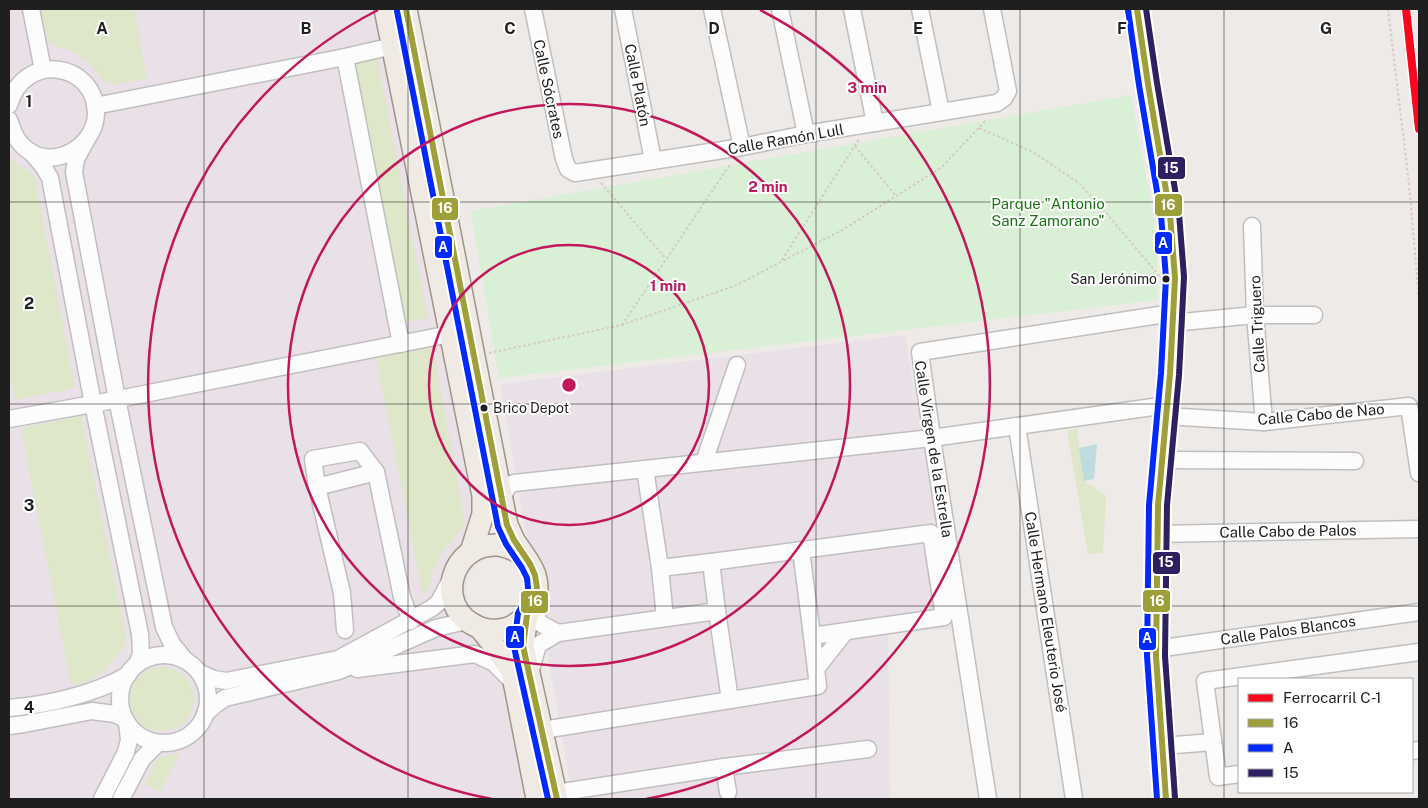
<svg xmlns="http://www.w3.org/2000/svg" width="1428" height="808" font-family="'Public Sans',sans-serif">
<rect width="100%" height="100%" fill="#edeae8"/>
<g fill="#eae0e7">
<polygon points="9,9 379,9 484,561 476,565 467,576 465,596 473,610 484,618 498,620 535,799 9,799"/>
<polygon points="905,335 954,629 888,632 890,799 573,799 500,384"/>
</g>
<g fill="#dee7c9">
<polygon points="41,9 134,9 147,78 114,85 102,80 92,66 82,58 70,50 57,47 50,43 46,35"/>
<polygon points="377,57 428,318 404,323 353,63"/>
<polygon points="9,159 29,171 35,178 75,388 15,400 9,369"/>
<polygon points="433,347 465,522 461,529 441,554 433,571 430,587 423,596 376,358"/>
<polygon points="81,416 126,636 125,645 113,660 101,673 86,682 71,685 21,428"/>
<polygon points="1077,429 1084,481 1106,496 1103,553 1088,554 1067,430"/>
<circle cx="162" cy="699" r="32"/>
<polygon points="180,753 160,792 144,784 158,758"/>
</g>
<polygon fill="#daf0d6" points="1131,95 1157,237 1157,300 499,378 471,211"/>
<polygon fill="#bedbde" points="1097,444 1094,479 1084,481 1079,448"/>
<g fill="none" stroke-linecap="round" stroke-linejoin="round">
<defs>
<g id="minor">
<polyline points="31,9 43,70"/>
<polyline points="533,9 564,159 568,169 575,173 742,147 806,134 997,103 1004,98 1008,91 992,9"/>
<polyline points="623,9 653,160"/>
<polyline points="712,9 742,147"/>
<polyline points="780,9 806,134"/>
<polyline points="852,9 875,123"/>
<polyline points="920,9 941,112"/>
<polyline points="1137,9 1148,84 1170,214 1175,278 1170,374 1158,505 1156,656 1166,799"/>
<polyline points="345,57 401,344"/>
<path d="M9 105C24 51 96 62 96 114 95 147 53 171 26 149 16 141 13 131 9 120"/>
<polyline points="95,106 345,57 393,46"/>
<polyline points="87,139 76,159 74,172 117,399 164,627 172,644 185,660"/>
<polyline points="31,152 43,166 50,178 93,404 140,634 141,654 137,664"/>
<polyline points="1252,226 1255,315 1264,422"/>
<polyline points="1172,323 1255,315 1314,315"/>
<polyline points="1165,416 1264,422 1409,406 1419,473"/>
<polyline points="9,419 93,404 450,334"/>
<polyline points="1017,426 1074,799"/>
<polyline points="1162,460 1355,461"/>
<polyline points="704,462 737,365"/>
<polyline points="645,469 932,438 1167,405"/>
<polyline points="317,487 313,459 360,451 376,472"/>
<path d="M502 500C505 493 506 485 514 483L645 469 660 568 711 562 717 611 558 633 538 645 530 673"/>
<polyline points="1157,534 1419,529"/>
<polyline points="711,562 931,533 944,617 812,636 801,550"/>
<polyline points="660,568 665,618"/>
<polyline points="535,601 538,622 558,633"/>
<polyline points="717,611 730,700"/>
<polyline points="345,630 342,593 317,487 376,472 402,597 411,621"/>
<polyline points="1156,649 1419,612"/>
<circle cx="164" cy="699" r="44"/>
<polyline points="357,669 475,654 494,663 508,677"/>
<polyline points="816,669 845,632"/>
<polyline points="200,673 214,679 226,681 338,659 432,608 439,602 451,579"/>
<path d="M9 708C47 705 95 694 128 675"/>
<polyline points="205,714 215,705 225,698 339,671 436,628 466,621"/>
<polyline points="9,726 24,724 92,711 115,714 125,719"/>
<polyline points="543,730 818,686 812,636"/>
<polyline points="1162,746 1213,742"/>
<polyline points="1412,751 1419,750"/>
<polyline points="724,767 728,792"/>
<polyline points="1239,774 1218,777 1205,681 1419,652"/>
<polyline points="556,793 724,767 868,749"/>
<polyline points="102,799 126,752 129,740 127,722"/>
<polyline points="121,799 142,759 158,743"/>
<polyline points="988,799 932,438 920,352 1172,313"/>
</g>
<g id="major">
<polyline points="385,9 483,496 483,514 471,552"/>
<path d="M406 9 507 525C510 531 512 537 515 542 522 553 531 563 535 575 541 595 532 613 516 624 505 632 487 632 476 626 433 606 451 542 498 545 507 546 515 550 523 554"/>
<polyline points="527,615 523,646 557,799"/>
<polyline points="480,628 496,648 512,671 537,799"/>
</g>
</defs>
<use href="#minor" stroke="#c0bfbe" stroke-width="19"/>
<use href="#major" stroke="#a19487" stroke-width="24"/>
<g stroke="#d6c8c8" stroke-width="2" stroke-dasharray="2.5 2.5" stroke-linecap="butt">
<polyline points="1388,9 1409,184 1419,299"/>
<polyline points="979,128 1033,152 1079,183 1108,215 1161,278"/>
<polyline points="855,146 896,196"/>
<polyline points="601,183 666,259"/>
<polyline points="782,260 859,139"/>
<polyline points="622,325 731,163"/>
<polyline points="489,353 622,325 737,285 844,229 942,167 987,119"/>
</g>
<use href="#minor" stroke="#fcfcfc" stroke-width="16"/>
<use href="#major" stroke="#f0eae5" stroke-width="21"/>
<defs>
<g id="bus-1">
<polyline points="406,9 507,525 514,540 530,564 535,575 537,588 535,601 527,615 523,646 557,799"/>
<polyline points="1137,9 1148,84 1170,214 1175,278 1170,374 1158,505 1156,656 1166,799"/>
</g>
<g id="bus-2">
<polyline points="1128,10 1139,85 1161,215 1166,278 1161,373 1149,505 1147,656 1157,799"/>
<polyline points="397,11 498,527 506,544 522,568 527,578 528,588 527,598 518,613 514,647 548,799"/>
</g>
<polyline id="bus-3" points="1146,9 1157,83 1179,213 1184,277 1179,375 1167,505 1165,656 1175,798"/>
</defs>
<use href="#bus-1" stroke="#fff" stroke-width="10"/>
<use href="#bus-2" stroke="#fff" stroke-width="10"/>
<use href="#bus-3" stroke="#fff" stroke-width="10"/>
<use href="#bus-1" stroke="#9e9f38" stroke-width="6"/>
<use href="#bus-2" stroke="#002aff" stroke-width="6"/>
<use href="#bus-3" stroke="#2d1f60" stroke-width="6"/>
<defs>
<polyline id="rail-1" points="1406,9 1419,129"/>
</defs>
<use href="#rail-1" stroke="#fff" stroke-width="11"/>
<use href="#rail-1" stroke="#ff061d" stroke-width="8"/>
</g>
<path fill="none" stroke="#1f1f1f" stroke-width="1" stroke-opacity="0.55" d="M204 9V799M408 9V799M612 9V799M816 9V799M1020 9V799M1224 9V799M9 202H1419M9 404H1419M9 606H1419"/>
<g fill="none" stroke="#c2185b" stroke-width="2.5">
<circle cx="569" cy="385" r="140"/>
<circle cx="569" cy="385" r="281"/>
<path d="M492 799A421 421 0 0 1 378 10M760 10A421 421 0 0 1 646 799"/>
</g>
<g fill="#1f1f1f" stroke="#fff" stroke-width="2">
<circle cx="1166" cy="279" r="4.5"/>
<circle cx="484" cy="408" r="4.5"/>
</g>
<g text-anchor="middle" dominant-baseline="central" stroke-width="4" stroke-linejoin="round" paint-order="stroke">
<g font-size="14" fill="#1f1f1f" stroke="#fff" text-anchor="end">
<text x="1157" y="279">San Jerónimo</text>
<text x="493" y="408" text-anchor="start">Brico Depot</text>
</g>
<g font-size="15" fill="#1f1f1f" stroke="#fff">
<text transform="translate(638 85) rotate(79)">Calle Platón</text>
<text transform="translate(549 89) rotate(78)">Calle Sócrates</text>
<text transform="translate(786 139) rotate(-10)">Calle Ramón Lull</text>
<text transform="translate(1257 324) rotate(-93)">Calle Triguero</text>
<text transform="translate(1321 414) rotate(-5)">Calle Cabo de Nao</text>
<text transform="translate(934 449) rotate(81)">Calle Virgen de la Estrella</text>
<text transform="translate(1288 531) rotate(-1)">Calle Cabo de Palos</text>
<text transform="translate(1046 612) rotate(81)">Calle Hermano Eleuterio José</text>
<text transform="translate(1288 630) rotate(-8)">Calle Palos Blancos</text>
</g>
<g font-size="15" fill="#1c7515" stroke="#fff">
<text x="1048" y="203">Parque "Antonio<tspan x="1048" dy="17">Sanz Zamorano"</tspan></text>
</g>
</g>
<g font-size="16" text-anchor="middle" font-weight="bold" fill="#1f1f1f" stroke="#fff" stroke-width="4" stroke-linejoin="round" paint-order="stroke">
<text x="102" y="34">A</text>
<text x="306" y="34">B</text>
<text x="510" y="34">C</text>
<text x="714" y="34">D</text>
<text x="918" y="34">E</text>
<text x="1122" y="34">F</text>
<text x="1326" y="34">G</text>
<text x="29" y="107">1</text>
<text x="29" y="309">2</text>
<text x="29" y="511">3</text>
<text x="29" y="713">4</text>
</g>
<circle cx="569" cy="385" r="8" fill="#c2185b" stroke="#fff" stroke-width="2.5"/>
<g font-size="15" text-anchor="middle" font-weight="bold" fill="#c2185b" stroke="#fff" stroke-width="4" stroke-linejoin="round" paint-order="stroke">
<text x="867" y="93">3 min</text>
<text x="768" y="192">2 min</text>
<text x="668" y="291">1 min</text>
</g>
<g stroke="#fff" stroke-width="2">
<rect x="1157" y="156" width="29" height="24" rx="5" fill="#2d1f60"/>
<rect x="1154" y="193" width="29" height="24" rx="5" fill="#9e9f38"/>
<rect x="431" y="197" width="28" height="24" rx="5" fill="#9e9f38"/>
<rect x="1154" y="231" width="19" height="24" rx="5" fill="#002aff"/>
<rect x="434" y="235" width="19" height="24" rx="5" fill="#002aff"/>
<rect x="1152" y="551" width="29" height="24" rx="5" fill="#2d1f60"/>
<rect x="1142" y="589" width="29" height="24" rx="5" fill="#9e9f38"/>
<rect x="520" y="590" width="29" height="24" rx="5" fill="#9e9f38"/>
<rect x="505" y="625" width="20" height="24" rx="5" fill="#002aff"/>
<rect x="1138" y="627" width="19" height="24" rx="5" fill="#002aff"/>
</g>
<g font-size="14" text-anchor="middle" font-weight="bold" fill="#fff">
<text x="1171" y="173">15</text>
<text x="1168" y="210">16</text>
<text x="445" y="213">16</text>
<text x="1163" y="248">A</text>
<text x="443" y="252">A</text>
<text x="1166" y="567">15</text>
<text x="1157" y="606">16</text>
<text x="535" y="606">16</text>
<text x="515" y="642">A</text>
<text x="1147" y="643">A</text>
</g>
<rect width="1428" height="808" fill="none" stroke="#1f1f1f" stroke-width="20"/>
<rect x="1238" y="678" width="175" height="115" fill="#ffffff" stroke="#a5a5a5"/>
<rect x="1248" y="694" width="25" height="8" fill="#ff061d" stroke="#a5a5a5"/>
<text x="1283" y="703" font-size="15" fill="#1f1f1f">Ferrocarril C-1</text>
<rect x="1248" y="719" width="25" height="8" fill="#9e9f38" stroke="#a5a5a5"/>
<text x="1283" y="728" font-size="15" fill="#1f1f1f">16</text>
<rect x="1248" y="744" width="25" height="8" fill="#002aff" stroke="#a5a5a5"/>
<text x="1283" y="753" font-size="15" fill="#1f1f1f">A</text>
<rect x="1248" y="769" width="25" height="8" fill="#2d1f60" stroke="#a5a5a5"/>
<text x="1283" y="778" font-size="15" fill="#1f1f1f">15</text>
</svg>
